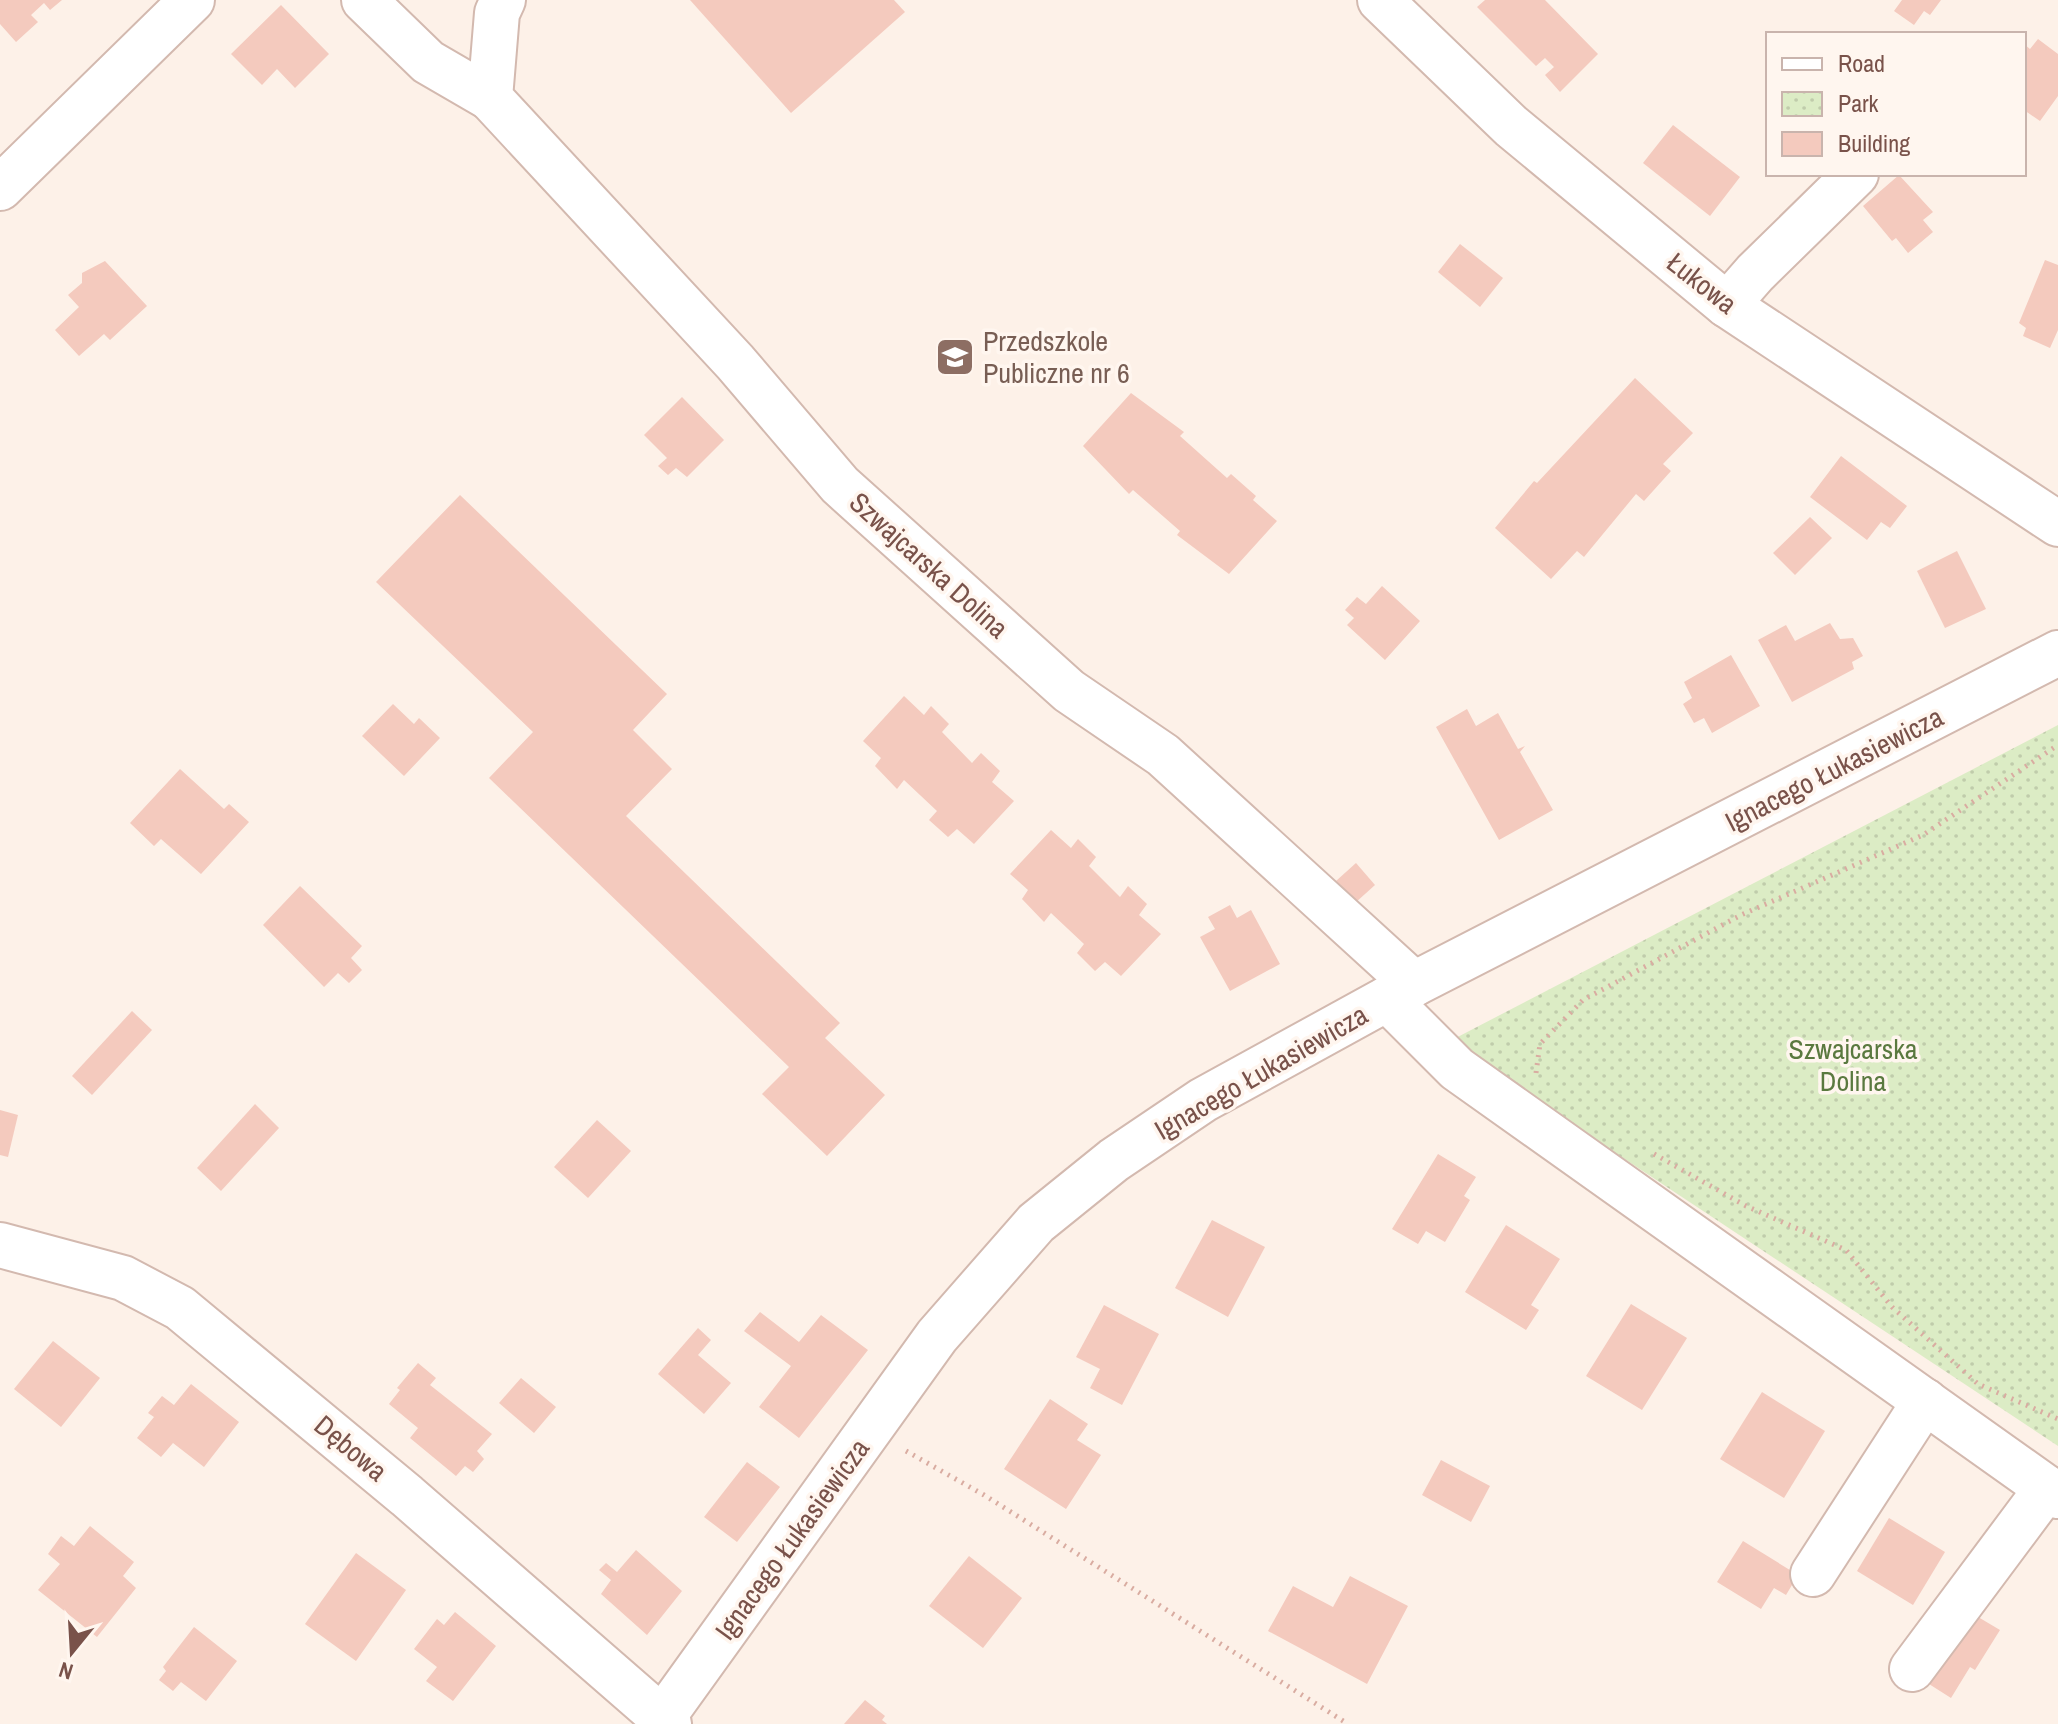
<svg xmlns="http://www.w3.org/2000/svg" width="2058" height="1724" font-family="'Archivo Narrow',sans-serif">
<defs>
<pattern id="park-dots" width="8" height="8" patternUnits="userSpaceOnUse" patternTransform="scale(2)"><rect width="8" height="8" fill="#dcecc5"/><path d="M2 2h.1M6 6h.1" fill="none" stroke="#c0ccab" stroke-width="1.8" stroke-linecap="round"/></pattern>
</defs>
<rect width="100%" height="100%" fill="#fdf1e8"/>
<polygon fill="url(#park-dots)" points="2058,725 2058,1446 1448,1042"/>
<g fill="#f4cabe">
<polygon points="0,0 62,0 50,10 44,3 31,15 38,22 16,42 0,24"/>
<polygon points="690,0 894,0 905,12 791,113"/>
<polygon points="1485,0 1545,0 1598,54 1560,92 1545,75 1554,67 1545,58 1536,66 1477,7"/>
<polygon points="1902,0 1941,0 1930,15 1924,11 1914,25 1894,11"/>
<polygon points="281,5 329,54 295,88 277,69 262,85 231,54"/>
<polygon points="2038,39 2058,54 2058,96 2040,121 2024,110 2024,44 2030,49"/>
<polygon points="1673,125 1740,177 1710,216 1643,163"/>
<polygon points="1899,175 1933,212 1923,220 1933,232 1908,253 1896,238 1892,241 1863,206"/>
<polygon points="1460,244 1503,278 1480,307 1438,272"/>
<polygon points="2045,260 2058,265 2058,330 2050,348 2023,336 2026,328 2019,323"/>
<polygon points="105,261 147,306 110,340 104,334 79,356 55,330 79,307 68,295 82,283 82,273"/>
<polygon points="1635,378 1693,433 1663,464 1671,471 1644,501 1636,494 1584,557 1577,551 1551,579 1495,528 1534,481 1537,483"/>
<polygon points="1131,393 1184,432 1180,436 1227,478 1231,474 1256,496 1253,500 1277,521 1229,574 1177,535 1180,531 1133,490 1129,494 1083,446"/>
<polygon points="682,397 724,440 687,477 676,468 668,475 658,466 667,458 644,435"/>
<polygon points="1841,456 1907,506 1890,528 1881,522 1867,540 1810,497"/>
<polygon points="460,495 667,694 633,730 672,769 626,816 840,1023 825,1038 885,1095 827,1156 762,1094 789,1067 489,778 533,732 376,582"/>
<polygon points="1810,517 1832,538 1795,575 1773,553"/>
<polygon points="1957,551 1986,609 1945,628 1917,571"/>
<polygon points="1382,586 1420,621 1385,660 1347,625 1354,618 1345,610 1357,597 1366,604"/>
<polygon points="1830,623 1840,639 1853,638 1863,656 1852,662 1854,669 1792,702 1758,640 1786,625 1795,641"/>
<polygon points="1731,655 1760,706 1712,733 1704,718 1694,723 1683,704 1692,698 1684,682"/>
<polygon points="904,696 924,715 931,706 949,724 942,732 972,763 981,753 1000,771 992,782 1014,801 974,844 957,829 948,837 929,820 937,811 904,780 897,789 875,766 881,758 863,741"/>
<polygon points="393,704 414,724 419,718 440,738 404,776 362,736"/>
<polygon points="1467,709 1476,726 1498,713 1518,749 1525,746 1520,752 1553,810 1499,840 1436,727"/>
<polygon points="180,769 224,809 229,804 249,822 201,874 161,839 154,846 130,823"/>
<polygon points="1051,830 1071,848 1078,839 1096,857 1089,866 1120,897 1128,886 1147,904 1139,915 1161,934 1121,976 1105,962 1095,971 1077,953 1084,944 1051,913 1044,922 1022,899 1028,890 1010,874"/>
<polygon points="1356,863 1375,885 1355,903 1336,881"/>
<polygon points="300,886 362,946 351,958 362,970 349,983 338,973 324,987 263,925"/>
<polygon points="1230,905 1237,918 1251,910 1280,964 1230,991 1200,937 1215,929 1208,917"/>
<polygon points="132,1011 152,1030 92,1095 72,1076"/>
<polygon points="255,1104 279,1128 221,1191 197,1168"/>
<polygon points="0,1110 18,1115 8,1157 0,1155"/>
<polygon points="597,1120 631,1151 588,1198 554,1167"/>
<polygon points="1438,1154 1476,1177 1464,1196 1470,1200 1445,1242 1426,1231 1418,1244 1392,1229"/>
<polygon points="1212,1220 1265,1247 1228,1317 1175,1288"/>
<polygon points="1506,1225 1560,1259 1531,1305 1539,1310 1526,1330 1465,1292"/>
<polygon points="1631,1304 1687,1338 1642,1410 1586,1376"/>
<polygon points="1104,1305 1159,1334 1122,1405 1090,1388 1100,1369 1076,1357"/>
<polygon points="760,1312 799,1342 821,1315 868,1350 799,1438 759,1407 791,1366 744,1331"/>
<polygon points="698,1328 711,1340 698,1355 731,1383 704,1414 658,1374"/>
<polygon points="53,1341 100,1378 61,1427 14,1389"/>
<polygon points="418,1363 436,1378 430,1385 492,1434 477,1451 484,1459 473,1472 465,1466 456,1476 410,1438 418,1428 389,1404 400,1390 397,1388"/>
<polygon points="521,1378 556,1407 534,1433 499,1403"/>
<polygon points="191,1384 239,1422 204,1467 173,1443 161,1457 137,1438 154,1417 148,1413 162,1396 174,1405"/>
<polygon points="1762,1392 1825,1431 1784,1498 1720,1459"/>
<polygon points="1050,1399 1088,1424 1077,1440 1101,1455 1066,1509 1004,1469"/>
<polygon points="1441,1460 1490,1486 1471,1522 1422,1495"/>
<polygon points="747,1462 780,1487 737,1542 704,1517"/>
<polygon points="1889,1518 1945,1552 1913,1605 1857,1571"/>
<polygon points="90,1526 134,1562 123,1576 136,1588 97,1637 38,1590 60,1564 48,1554 61,1536 74,1546"/>
<polygon points="1743,1541 1798,1575 1786,1595 1774,1588 1761,1609 1717,1582"/>
<polygon points="636,1550 682,1591 647,1635 601,1594 611,1580 599,1570 606,1563 617,1572"/>
<polygon points="356,1553 406,1590 356,1661 305,1624"/>
<polygon points="969,1556 1022,1598 983,1648 929,1606"/>
<polygon points="1350,1576 1408,1606 1367,1684 1268,1631 1293,1586 1333,1607"/>
<polygon points="1968,1611 2000,1630 1975,1670 1970,1667 1951,1698 1929,1684"/>
<polygon points="455,1612 496,1646 453,1701 426,1681 437,1667 414,1649 437,1619 444,1625"/>
<polygon points="194,1627 237,1661 206,1701 181,1682 173,1691 159,1680 166,1671 163,1667"/>
<polygon points="865,1700 885,1716 882,1720 887,1724 844,1724"/>
</g>
<g fill="none" stroke-linecap="round" stroke-linejoin="round">
<defs>
<g id="minor">
<polyline points="364,0 428,62 490,98"/>
<polyline points="503,0 497,13 490,98 735,362 840,485 1069,691 1163,755 1414,984"/>
<polyline points="1380,0 1511,126 1727,305 2058,524"/>
<polyline points="0,188 192,0"/>
<polyline points="1727,305 1755,273 1856,174"/>
<polyline points="1387,999 1457,1069 2058,1496"/>
<polyline points="0,1245 123,1278 180,1308 407,1496 669,1724"/>
<polyline points="1813,1574 1925,1401"/>
<polyline points="1912,1669 2047,1488"/>
<polyline points="658,1724 937,1336 1036,1223 1114,1160 1203,1100 1414,984 2058,653"/>
</g>
</defs>
<use href="#minor" stroke="#d3b9af" stroke-width="48"/>
<g stroke="#d9aca1" stroke-width="5" stroke-dasharray="2 6" stroke-linecap="butt">
<polyline points="1536,1073 1540,1044 1583,1000 1741,915 1923,835 2058,745"/>
<polyline points="1654,1154 1746,1206 1846,1250 1892,1307 1978,1384 2058,1419"/>
<polyline points="906,1451 984,1495 1348,1724"/>
</g>
<use href="#minor" stroke="#fff" stroke-width="44"/>
</g>
<defs>
<symbol id="school-square" viewBox="-11 -11 22 22"><rect x="-9" y="-9" width="18" height="18" rx="4" fill="#8d6e63" stroke="#fff6ef"/><path d="M0-5L7-2L0 1L-7-2ZM-4 1L0 2.5L4 1V4Q0 6-4 4Z" fill="#fff"/></symbol>
</defs>
<g fill-rule="evenodd">
<use href="#school-square" x="933" y="335" width="44" height="44"/>
</g>
<g text-anchor="middle" dominant-baseline="central" stroke-width="7" stroke-linejoin="round" paint-order="stroke">
<g font-size="28" fill="#79524a" stroke="#fff6ef">
<text transform="translate(1702 283) rotate(38)">Łukowa</text>
<text transform="translate(929 565) rotate(42)">Szwajcarska Dolina</text>
<text transform="translate(1834 769) rotate(-27)">Ignacego Łukasiewicza</text>
<text transform="translate(1261 1072) rotate(-30)">Ignacego Łukasiewicza</text>
<text transform="translate(351 1448) rotate(40)">Dębowa</text>
<text transform="translate(792 1539) rotate(-54)">Ignacego Łukasiewicza</text>
</g>
<g font-size="28" fill="#785e54" stroke="#fff6ef" text-anchor="start">
<text x="983" y="341">Przedszkole<tspan x="983" dy="32">Publiczne nr 6</tspan></text>
</g>
<g font-size="28" fill="#5a793f" stroke="#fff6ef">
<text x="1853" y="1049">Szwajcarska<tspan x="1853" dy="32">Dolina</tspan></text>
</g>
</g>
<rect x="1766" y="32" width="260" height="144" fill="#fff6ef" stroke="#c9b4ad" stroke-width="2"/>
<rect x="1782" y="58" width="40" height="12" fill="#ffffff" stroke="#c9b4ad" stroke-width="2"/>
<text x="1838" y="72" font-size="24" fill="#79524a">Road</text>
<rect x="1782" y="92" width="40" height="24" fill="url(#park-dots)" stroke="#c9b4ad" stroke-width="2"/>
<text x="1838" y="112" font-size="24" fill="#79524a">Park</text>
<rect x="1782" y="132" width="40" height="24" fill="#f4cabe" stroke="#c9b4ad" stroke-width="2"/>
<text x="1838" y="152" font-size="24" fill="#79524a">Building</text>
<g transform="translate(72 1652) rotate(198)" stroke="#fff6ef" stroke-width="6" paint-order="stroke">
<path d="M0-6L14 30L0 20L-14 30Z" fill="#79524a"/>
<text y="-12" font-size="22" font-weight="bold" text-anchor="middle" fill="#79524a">N</text>
</g>
</svg>
